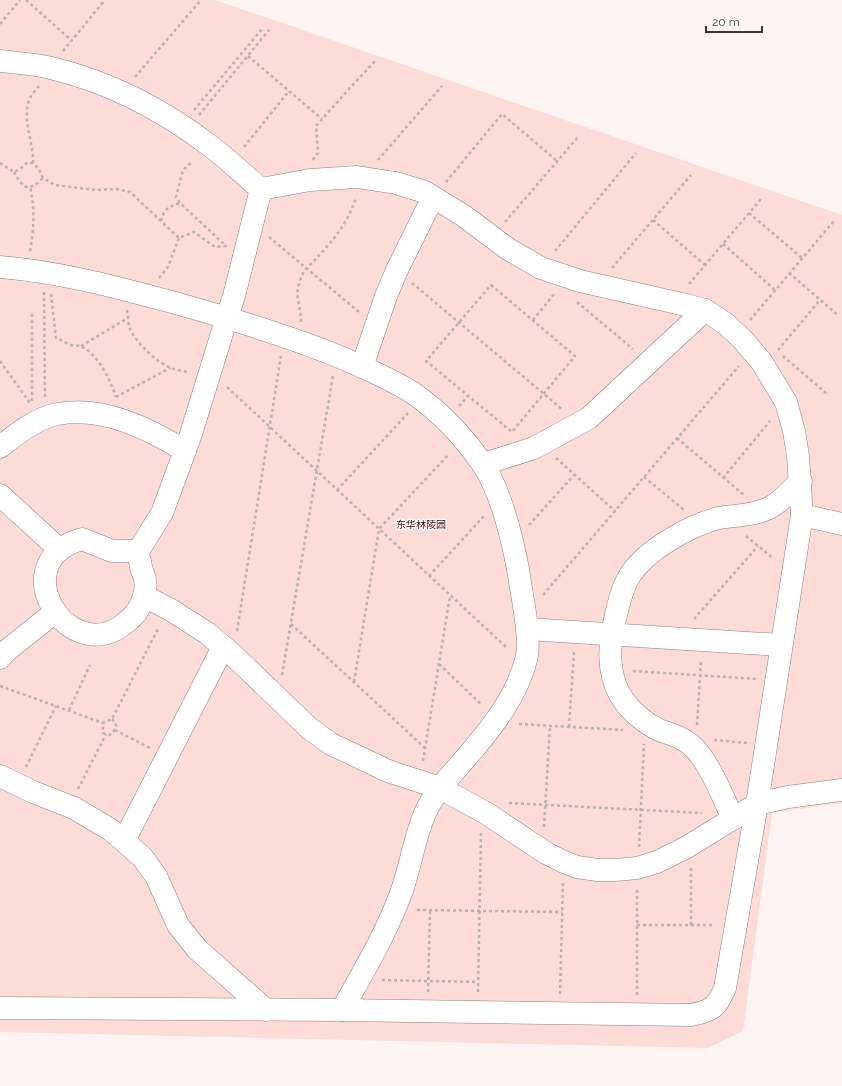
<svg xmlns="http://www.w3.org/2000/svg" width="842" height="1086" font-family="Raleway,'Noto Sans SC',sans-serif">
<rect width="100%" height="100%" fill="#fdf4f3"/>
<polygon fill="#fddbd7" points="0,0 215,0 842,215 842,803 772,813 743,1031 708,1048 0,1032"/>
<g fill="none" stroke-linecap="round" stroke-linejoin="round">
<defs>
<g id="minor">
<path d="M0 61C17 63 35 64 51 68 110 82 165 111 213 148 230 161 245 176 261 189"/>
<polyline points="261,189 310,180 357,177 396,183 425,192 464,216 508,249 541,268 580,281 686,305 705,310 726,324 743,340 761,361 786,402 794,431 798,456 802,515 842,524"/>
<path d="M0 267C61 272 120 288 179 304 236 320 292 337 347 360 369 370 393 380 413 393 439 411 463 436 481 462 500 488 512 538 518 569 521 593 532 638 526 660 517 695 494 725 471 752 455 771 437 788 426 811 414 837 411 866 401 893 386 934 363 972 342 1010"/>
<polyline points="362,367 386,296 397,270 433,197"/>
<path d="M0 447C16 434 38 417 58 414 103 406 148 428 185 451"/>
<polyline points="484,464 534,448 589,418 705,310"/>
<polyline points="0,495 60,550"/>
<path d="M82 539 112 551H134L137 553C140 557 140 562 141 567 142 571 144 575 145 579 147 589 144 599 139 608 135 616 127 622 120 627 65 663 4 561 82 539Z"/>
<polyline points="137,553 162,513 190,437 227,317 234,296 261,189"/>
<polyline points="144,596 171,610 207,633 233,655 309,728 331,744 388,771 440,788 486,813 546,853 564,862 577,867 598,870 615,870 637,868 657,862 687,847 757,804 788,797 842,790"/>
<polyline points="527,629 781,645"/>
<polyline points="0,658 5,652 55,612"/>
<polyline points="0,776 33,792 74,808 111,830 124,841 143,858 156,876 178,925 197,949 266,1010"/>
<path d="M733 819C724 799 708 759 691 745 682 737 670 734 659 730 646 724 632 712 624 701 609 681 608 652 613 628 617 611 620 592 629 577 644 551 690 525 719 518 735 515 754 516 769 508 780 503 792 489 801 481"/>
<polyline points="124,841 223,647"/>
<path d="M0 1008 342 1010 691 1015C712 1011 717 1007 725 988L757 804 802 515"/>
</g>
</defs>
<use href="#minor" stroke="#927f7d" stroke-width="23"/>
<g stroke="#b9b0af" stroke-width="2.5" stroke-dasharray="3 3" stroke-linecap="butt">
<polyline points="26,0 71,40"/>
<polyline points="0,24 20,0"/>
<polyline points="63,51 105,0"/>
<polyline points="248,56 322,119"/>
<polyline points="135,77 201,0"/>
<polyline points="194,110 263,28"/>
<polyline points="199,115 269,30"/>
<polyline points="244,147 289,91"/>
<polyline points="313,160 318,153 316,126 349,89 375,61"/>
<polyline points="378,160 442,86"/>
<path d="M0 163 14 172 20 169 28 162C37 164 40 171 43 178L55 185 96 190 116 189 130 192 179 238 194 232 215 247 226 246 180 203 176 197 183 170 192 162"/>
<path d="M33 163C34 142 21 119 30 98 32 94 36 90 39 86"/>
<polyline points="14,172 20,182 26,187 34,186 43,178"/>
<polyline points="446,182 502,114 557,161"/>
<polyline points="749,213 802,258"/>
<polyline points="653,220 705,265"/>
<path d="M161 221C164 209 168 207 180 203"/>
<polyline points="505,222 578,137"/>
<polyline points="269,237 359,312"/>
<polyline points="723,244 775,290"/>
<path d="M30 251C34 229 35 209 30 186"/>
<polyline points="555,251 636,153"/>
<polyline points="612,268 691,175"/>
<polyline points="789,273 839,316"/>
<polyline points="159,278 168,267 179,238"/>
<polyline points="412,283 563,410"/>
<polyline points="689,284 761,199"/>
<polygon points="491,285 575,356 512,432 426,361"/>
<polyline points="44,292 45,397"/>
<path d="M51 294 56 338C61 340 66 343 71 345 74 346 77 345 80 346 97 352 111 381 116 397"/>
<polyline points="577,302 633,349"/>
<path d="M127 310C128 315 128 321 129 326 133 340 157 363 171 368 176 370 183 371 189 372"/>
<polyline points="533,320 555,293"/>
<polyline points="750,320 834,221"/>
<path d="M301 322C301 314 299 307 298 299 296 290 300 280 304 271 327 247 345 230 356 198"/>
<polyline points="81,346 128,318"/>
<polyline points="778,350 820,300"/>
<polyline points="783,356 827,394"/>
<polyline points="0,361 30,403"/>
<polyline points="227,387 507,648"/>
<polyline points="116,397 170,368"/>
<polyline points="32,401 32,311"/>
<polyline points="459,406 468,396"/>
<polyline points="677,438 744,495"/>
<polyline points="556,458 615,511"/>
<polyline points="644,477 684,510"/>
<polyline points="723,478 770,421"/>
<polyline points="337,490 408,413"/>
<polyline points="529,525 574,475"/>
<polyline points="746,536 774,559"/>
<polyline points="429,576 484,516"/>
<polyline points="543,595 739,366"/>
<polyline points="694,619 758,546"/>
<polyline points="291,624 425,748"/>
<polyline points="237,631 281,356"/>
<polyline points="439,664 482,705"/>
<polyline points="633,671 757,679"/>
<polyline points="282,675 333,376"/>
<polyline points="354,682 379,529 449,454"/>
<polyline points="0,686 103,723"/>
<polyline points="69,710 90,665"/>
<polyline points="112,719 115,722 116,726 113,733 109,735 103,733 103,723 112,719 159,627"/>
<polyline points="519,724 623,730"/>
<polyline points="697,725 701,660"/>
<polyline points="569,727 574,652"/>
<polyline points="115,730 150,748"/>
<polyline points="714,740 747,743"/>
<polyline points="423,761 450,596"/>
<polyline points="26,767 56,706"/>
<polyline points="78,789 106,734"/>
<polyline points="509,803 702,813"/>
<polyline points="544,827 550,726"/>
<polyline points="639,847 644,744"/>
<polyline points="417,910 562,912"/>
<polyline points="637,925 715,925"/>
<polyline points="691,925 691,866"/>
<polyline points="382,980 478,982"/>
<polyline points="428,992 430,910"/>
<polyline points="478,992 481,833"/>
<polyline points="560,994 563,883"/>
<polyline points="637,995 637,888"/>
</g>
<use href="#minor" stroke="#fff" stroke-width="22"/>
</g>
<g text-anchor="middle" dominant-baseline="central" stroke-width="3" stroke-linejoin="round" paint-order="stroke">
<g font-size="10" fill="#520409" stroke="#fff">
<text x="421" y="524">东华林陵园</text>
</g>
</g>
<path d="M706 26v6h56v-6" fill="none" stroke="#3e3534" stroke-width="2"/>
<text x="712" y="26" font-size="12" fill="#3e3534" stroke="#ffffff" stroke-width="3" paint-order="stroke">20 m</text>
</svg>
